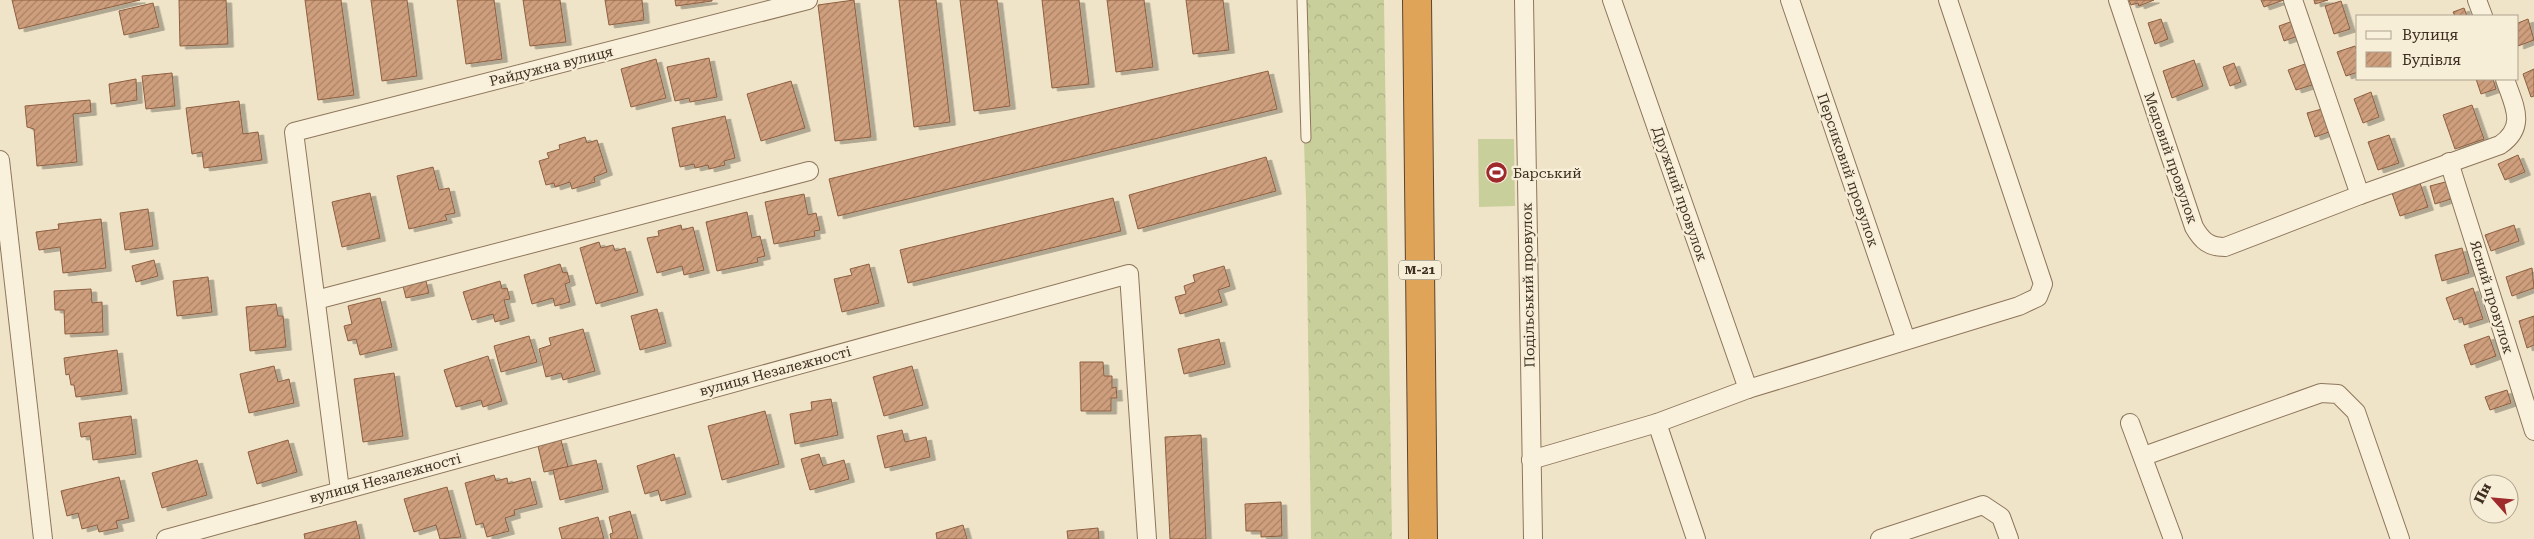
<svg xmlns="http://www.w3.org/2000/svg" width="2534" height="539" font-family="'Roboto Serif',serif">
<defs>
<pattern id="forest-crowns" width="20" height="18" patternUnits="userSpaceOnUse" patternTransform="scale(1.25)"><rect width="20" height="18" fill="#c9cf9b"/><path d="M2 6a3 3 0 1 1 6 0M12 15a3 3 0 1 1 6 0" fill="none" stroke="#aeb285"/></pattern>
<pattern id="building-hatch" width="6" height="6" patternUnits="userSpaceOnUse" patternTransform="scale(1.25)"><rect width="6" height="6" fill="#cf9f7d"/><path d="M-1 1l2-2M0 6l6-6M5 7l2-2" fill="none" stroke="#a98266"/></pattern>
<filter id="shadow"><feDropShadow dx="5.5" dy="3" stdDeviation="0" flood-color="#0004"/></filter>
</defs>
<rect width="100%" height="100%" fill="#f0e4c8"/>
<polygon fill="url(#forest-crowns)" points="1299,0 1384,0 1392,539 1311,539 1306,200"/>
<polygon fill="#c9cf9b" points="1478,139 1514,139 1515,206 1479,207"/>
<g fill="url(#building-hatch)" stroke="#8d5f41" filter="url(#shadow)">
<polygon points="12,0 140,0 19,29"/>
<polygon points="179,0 226,0 228,44 180,46"/>
<polygon points="305,0 341,0 354,95 318,100"/>
<polygon points="371,0 407,0 417,76 382,81"/>
<polygon points="457,0 494,0 502,59 466,64"/>
<polygon points="523,0 560,0 566,42 530,46"/>
<polygon points="605,0 642,0 644,20 609,25"/>
<polygon points="675,0 712,0 712,1 676,6"/>
<polygon points="854,0 871,137 835,141 818,5"/>
<polygon points="899,0 936,0 950,122 914,127"/>
<polygon points="960,0 997,0 1010,106 974,111"/>
<polygon points="1042,0 1079,0 1089,84 1052,88"/>
<polygon points="1107,0 1144,0 1153,67 1116,72"/>
<polygon points="1186,0 1223,0 1229,50 1193,54"/>
<polygon points="2129,0 2154,0 2139,6 2138,3 2131,5"/>
<polygon points="2261,0 2284,0 2264,7"/>
<polygon points="2314,0 2328,0 2315,4"/>
<polygon points="2341,1 2350,29 2334,34 2325,6"/>
<polygon points="153,3 159,27 124,35 119,11"/>
<polygon points="2464,8 2467,16 2455,16 2453,12"/>
<polygon points="2161,19 2168,39 2155,44 2148,23"/>
<polygon points="2528,19 2534,40 2518,46 2518,23"/>
<polygon points="2293,21 2298,36 2284,41 2279,26"/>
<polygon points="2355,46 2358,54 2358,72 2346,76 2337,52"/>
<polygon points="709,58 717,97 690,102 689,98 675,101 667,67"/>
<polygon points="656,59 666,98 631,107 621,69"/>
<polygon points="2194,60 2203,86 2172,98 2163,71"/>
<polygon points="2234,63 2241,82 2230,86 2223,67"/>
<polygon points="2305,64 2312,85 2296,90 2288,70"/>
<polygon points="2534,69 2534,96 2531,97 2523,74"/>
<polygon points="1268,71 1277,109 838,216 829,179"/>
<polygon points="172,73 175,106 146,109 142,76"/>
<polygon points="136,79 137,100 111,104 109,84"/>
<polygon points="2476,79 2493,79 2496,89 2481,94"/>
<polygon points="791,81 805,128 761,141 747,94"/>
<polygon points="2371,92 2379,117 2363,123 2354,99"/>
<polygon points="90,100 91,112 73,114 77,162 37,166 34,129 27,127 25,106"/>
<polygon points="239,101 243,134 258,132 262,160 204,168 202,152 192,154 186,108"/>
<polygon points="2472,105 2484,139 2455,149 2443,115"/>
<polygon points="2322,109 2329,132 2315,137 2307,113"/>
<polygon points="725,116 735,158 724,161 725,165 709,169 708,165 695,168 694,164 680,167 672,128"/>
<polygon points="2389,135 2399,163 2378,170 2368,142"/>
<polygon points="585,137 587,143 597,140 607,172 594,177 595,182 572,189 570,182 555,187 554,183 546,185 539,161 549,158 547,153 560,149 559,145"/>
<polygon points="2518,155 2525,172 2505,180 2498,164"/>
<polygon points="1266,157 1276,191 1138,229 1129,195"/>
<polygon points="433,167 439,190 449,188 455,213 445,215 447,220 409,229 397,176"/>
<polygon points="2449,181 2454,198 2435,204 2430,186"/>
<polygon points="2420,183 2428,207 2400,216 2392,193"/>
<polygon points="370,193 380,238 342,247 332,202"/>
<polygon points="804,194 808,215 816,213 820,230 814,231 815,236 774,244 765,202"/>
<polygon points="1113,198 1121,231 908,283 900,250"/>
<polygon points="148,209 153,246 125,250 120,213"/>
<polygon points="747,212 752,238 760,236 765,256 757,258 758,262 717,271 706,222"/>
<polygon points="101,219 106,268 63,273 60,247 39,250 36,232 59,229 58,224"/>
<polygon points="681,225 682,230 693,227 704,270 684,275 682,266 657,273 647,238 659,236 658,231"/>
<polygon points="2514,225 2519,241 2491,251 2485,235"/>
<polygon points="599,242 601,248 613,245 615,251 625,248 638,292 596,304 580,248"/>
<polygon points="2462,248 2469,273 2442,281 2435,255"/>
<polygon points="154,260 158,276 136,282 132,266"/>
<polygon points="560,264 563,273 567,272 570,282 565,284 570,302 555,306 553,298 532,304 524,275"/>
<polygon points="869,264 879,303 842,312 834,279 852,275 850,269"/>
<polygon points="1224,266 1230,286 1218,290 1222,302 1180,314 1175,297 1186,294 1184,286 1195,282 1193,275"/>
<polygon points="2532,268 2534,288 2512,296 2506,277"/>
<polygon points="208,277 212,312 177,316 173,281"/>
<polygon points="426,281 429,293 406,298 403,286"/>
<polygon points="500,281 502,289 507,288 510,299 504,300 509,318 495,322 493,314 472,320 463,292"/>
<polygon points="2473,288 2483,319 2464,325 2462,317 2454,320 2446,298"/>
<polygon points="91,289 92,303 102,302 103,332 65,334 64,310 55,310 54,291"/>
<polygon points="380,298 392,347 360,355 356,339 348,341 344,326 352,324 348,306"/>
<polygon points="276,304 278,316 283,316 286,347 250,351 246,307"/>
<polygon points="657,309 666,343 640,350 631,316"/>
<polygon points="2534,316 2534,345 2527,348 2519,321"/>
<polygon points="583,329 595,371 563,380 561,373 546,377 539,349 551,345 549,338"/>
<polygon points="529,336 537,362 501,372 494,346"/>
<polygon points="2489,336 2496,356 2471,365 2464,345"/>
<polygon points="1219,339 1225,364 1184,374 1178,349"/>
<polygon points="117,350 122,391 76,397 74,385 71,385 69,374 66,375 64,358"/>
<polygon points="488,356 502,401 483,407 481,400 456,407 444,370"/>
<polygon points="1080,362 1103,362 1104,376 1112,376 1112,388 1116,387 1117,398 1111,398 1111,411 1081,411"/>
<polygon points="274,366 278,382 289,379 294,403 249,413 240,374"/>
<polygon points="912,366 923,405 884,416 873,377"/>
<polygon points="394,373 403,436 363,442 354,379"/>
<polygon points="2507,390 2511,403 2490,410 2485,397"/>
<polygon points="831,399 838,435 795,444 790,414 812,410 811,402"/>
<polygon points="765,411 779,464 722,480 708,426"/>
<polygon points="131,416 136,454 93,460 90,436 81,437 79,423"/>
<polygon points="902,430 905,442 926,437 930,457 885,468 877,436"/>
<polygon points="1201,435 1206,539 1170,539 1165,437"/>
<polygon points="288,440 297,472 257,484 248,452"/>
<polygon points="561,440 568,467 544,472 538,446"/>
<polygon points="674,454 686,494 661,501 658,490 645,494 637,466"/>
<polygon points="819,454 823,466 844,460 849,479 810,490 801,459"/>
<polygon points="197,460 207,495 162,508 152,473"/>
<polygon points="596,460 603,489 560,500 553,470"/>
<polygon points="494,475 496,481 507,478 508,484 530,478 537,504 514,510 515,515 505,518 509,531 487,537 483,523 476,525 465,483"/>
<polygon points="119,477 129,518 116,521 118,528 99,532 97,525 82,529 78,513 67,516 61,491"/>
<polygon points="447,487 461,537 440,539 436,525 414,532 404,499"/>
<polygon points="1281,502 1282,536 1261,537 1261,531 1246,531 1245,504"/>
<polygon points="630,511 638,539 611,539 610,534 613,533 609,517"/>
<polygon points="598,517 604,539 562,539 559,528"/>
<polygon points="356,521 360,539 305,539 304,534"/>
<polygon points="963,525 967,539 937,539 936,533"/>
<polygon points="1098,528 1099,539 1068,539 1067,531"/>
</g>
<g fill="none" stroke-linecap="round" stroke-linejoin="round">
<defs>
<polyline id="lane" points="1302,0 1306,138"/>
<g id="street">
<polyline points="1524,0 1533,539"/>
<polyline points="1612,0 1748,389"/>
<polyline points="1790,0 1906,340"/>
<path d="M2118 0 2194 227C2202 241 2209 247 2225 247L2360 195 2500 145C2528 126 2513 104 2505 79"/>
<polyline points="2293,0 2360,195"/>
<polyline points="2477,0 2483,16"/>
<polyline points="0,160 43,539"/>
<polyline points="2449,162 2534,431"/>
<polyline points="316,300 809,171"/>
<polyline points="1657,423 1696,539"/>
<polyline points="2130,423 2173,539"/>
<polyline points="2144,456 2321,393 2338,394 2356,412 2400,539"/>
<polyline points="1531,460 1657,423 1748,389 2019,306 2038,297 2043,284 1948,0"/>
<polyline points="340,490 294,132 808,0"/>
<polyline points="166,539 1129,274 1147,539"/>
<polyline points="1880,539 1983,505 2001,517 2009,539"/>
</g>
<polyline id="highway" points="1417,0 1423,539"/>
</defs>
<use href="#lane" stroke="#8d765c" stroke-width="11"/>
<use href="#street" stroke="#8d765c" stroke-width="20"/>
<use href="#highway" stroke="#5b4430" stroke-width="30"/>
<use href="#lane" stroke="#faf1dc" stroke-width="9"/>
<use href="#street" stroke="#faf1dc" stroke-width="18"/>
<use href="#highway" stroke="#e0a458" stroke-width="28"/>
</g>
<defs>
<symbol id="stadium-disc" viewBox="-11 -11 22 22"><circle r="9.5" fill="#9e2a2b" stroke="#f7eed8"/><path d="M0-5a6.5 5 0 1 0 0 10a6.5 5 0 1 0 0-10ZM-3.5-1.8h7v3.6h-7Z" fill="#fff"/></symbol>
</defs>
<g fill-rule="evenodd">
<use href="#stadium-disc" x="1484" y="160" width="25" height="25"/>
</g>
<g text-anchor="middle" dominant-baseline="central" stroke-width="4.5" stroke-linejoin="round" paint-order="stroke">
<rect fill="#f7eed8" stroke="#756857" stroke-width="1" x="1399" y="260.5" width="42" height="19" rx="4"/>
<g font-size="12" font-weight="bold" fill="#3d2e20">
<text x="1420" y="270">М-21</text>
</g>
<g font-size="14" fill="#3d2e20" stroke="#f7eed8">
<text transform="translate(551 66) rotate(-14)">Райдужна вулиця</text>
<text transform="translate(2171 158) rotate(71)">Медовий провулок</text>
<text transform="translate(1848 170) rotate(71)">Персиковий провулок</text>
<text transform="translate(1680 194) rotate(71)">Дружний провулок</text>
<text transform="translate(1528 285) rotate(-91)">Подільський провулок</text>
<text transform="translate(2492 297) rotate(73)">Ясний провулок</text>
<text transform="translate(775 371) rotate(-15)">вулиця Незалежності</text>
<text transform="translate(385 478) rotate(-15)">вулиця Незалежності</text>
</g>
<g font-size="14" fill="#3d2e20" stroke="#f7eed8" text-anchor="start">
<text x="1513" y="173">Барський</text>
</g>
</g>
<rect x="2356" y="15" width="162" height="65" fill="#f7eed8" stroke="#ada18e"/>
<rect x="2366" y="31" width="25" height="8" fill="#faf1dc" stroke="#ada18e"/>
<text x="2402" y="40" font-size="15" fill="#3d2e20">Вулиця</text>
<rect x="2366" y="52" width="25" height="15" fill="url(#building-hatch)" stroke="#ada18e"/>
<text x="2402" y="65" font-size="15" fill="#3d2e20">Будівля</text>
<g transform="translate(2494 499) rotate(297)"><circle r="24" fill="#f7eed8" stroke="#ada18e"/>
<path d="M0-4L9 19L0 12L-9 19Z" fill="#9e2a2b"/>
<text y="-8" font-size="14" font-weight="bold" text-anchor="middle" fill="#3d2e20">Пн</text>
</g>
</svg>
